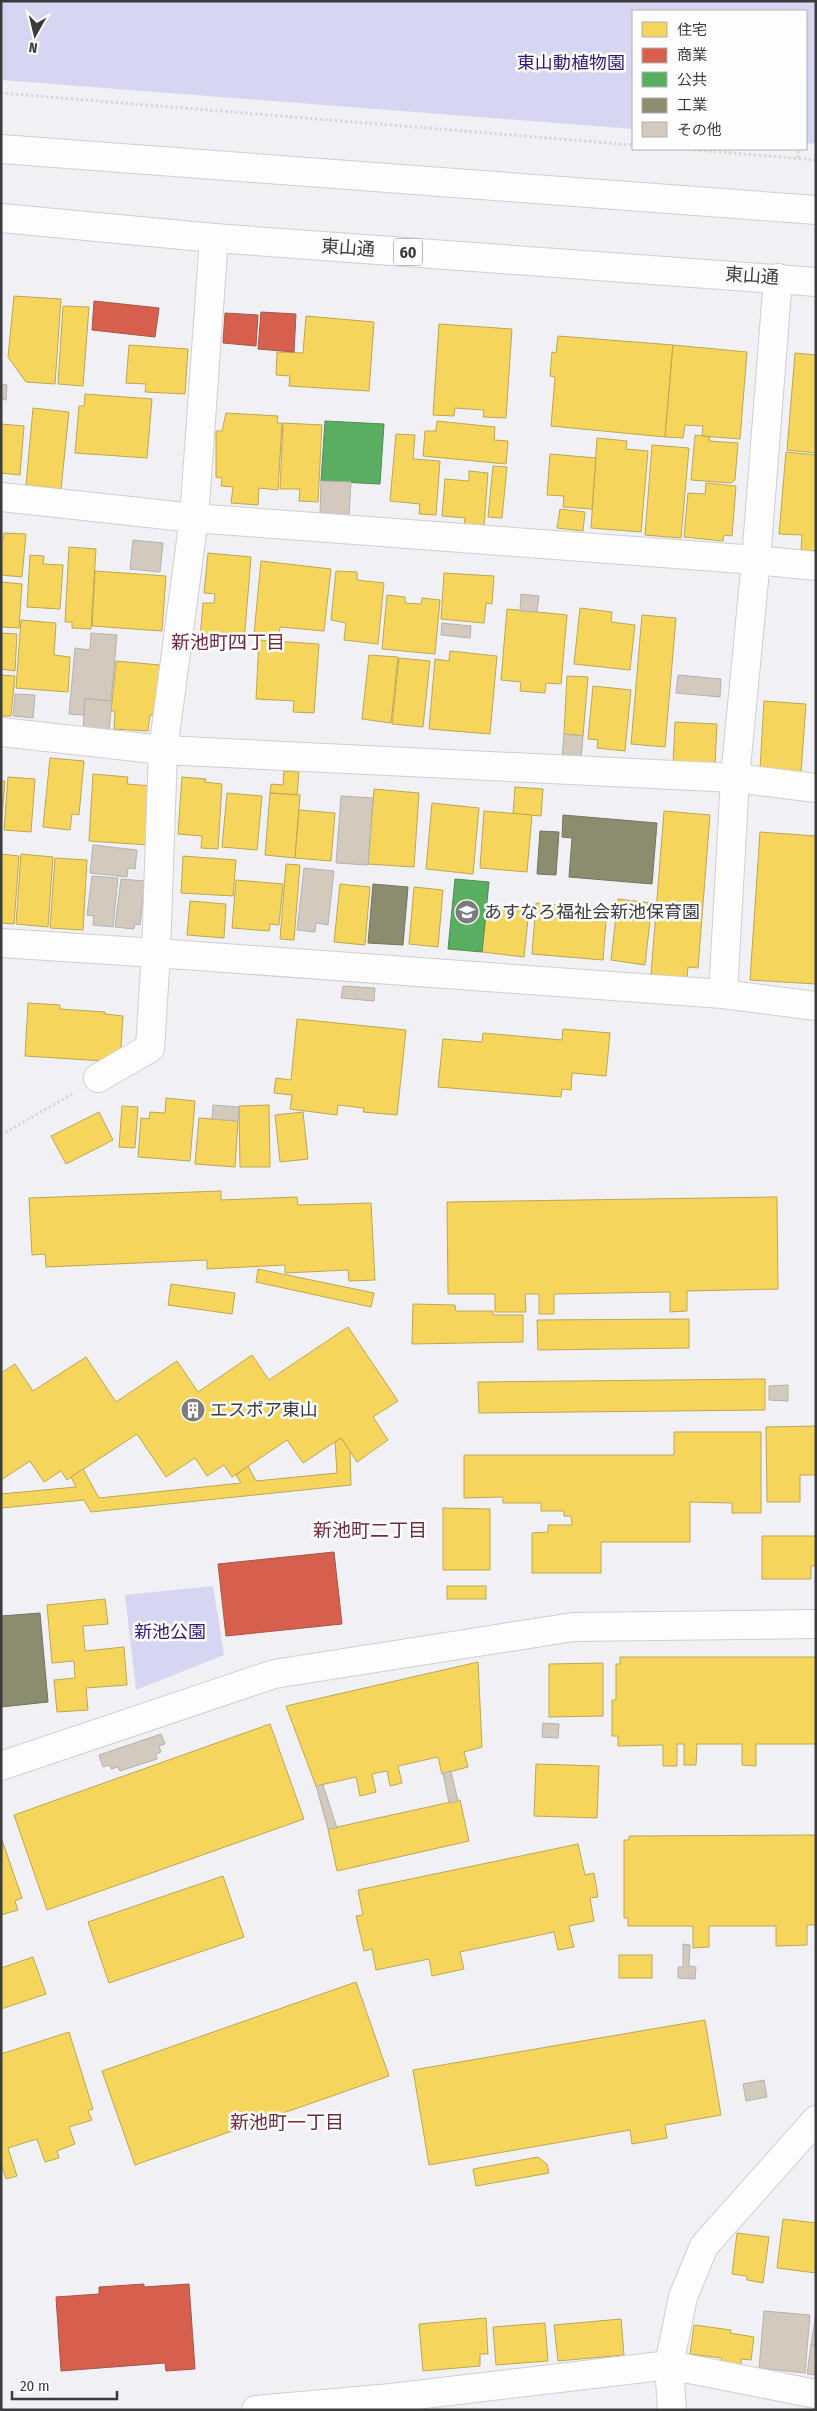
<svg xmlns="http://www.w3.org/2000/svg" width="817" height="2411" font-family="'Fira Sans Condensed','Noto Sans JP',sans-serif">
<rect width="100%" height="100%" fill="#f1f1f5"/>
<g fill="#d6d6f3">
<polygon points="1,1 816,1 816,144 806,143 806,11 633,11 633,129 1,80"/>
<polygon points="213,1586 224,1655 136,1690 125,1595"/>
</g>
<g fill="#f6d55c" stroke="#bea753">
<polygon points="14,296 61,299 55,384 26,382 8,357"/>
<polygon points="63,306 89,307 83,386 58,384"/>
<polygon points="306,316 374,322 369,391 289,386 290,376 276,375 277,352 303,353"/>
<polygon points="439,324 512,329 506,418 483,417 484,410 455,408 454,416 433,415"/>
<polygon points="558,336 673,345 665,437 551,426 555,377 550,376 552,352 556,353"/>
<polygon points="129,345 188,349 185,394 145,392 146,384 126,383"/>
<polygon points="673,345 747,352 740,439 702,436 703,426 685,425 683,438 665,437"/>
<polygon points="795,353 816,355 816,453 787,450"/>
<polygon points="85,394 152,399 147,458 75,453 79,406 84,406"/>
<polygon points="33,408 69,412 61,489 26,485"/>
<polygon points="226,413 278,416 277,423 282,423 278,490 259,488 258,505 231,503 233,487 221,486 222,478 216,477 216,431 222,431"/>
<polygon points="437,421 495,427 494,440 508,441 506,464 423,456 425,431 436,431"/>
<polygon points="283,423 322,425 318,502 299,501 300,489 280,489"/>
<polygon points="1,424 24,426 20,475 1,473"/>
<polygon points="396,434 415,435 413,459 440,461 436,515 419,514 420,504 390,501"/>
<polygon points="695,435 710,437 709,441 738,443 735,480 731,483 691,480"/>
<polygon points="597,438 627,441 626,449 648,451 641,532 591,528"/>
<polygon points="652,445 689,448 681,538 645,535"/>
<polygon points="786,452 816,455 816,551 801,550 802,535 779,534"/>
<polygon points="550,454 596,458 592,509 563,507 564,496 547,495"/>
<polygon points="493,466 507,467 502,518 488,517"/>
<polygon points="469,471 488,473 484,526 464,525 465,518 442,516 445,479 469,481"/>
<polygon points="706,483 736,486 732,536 724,535 723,541 684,537 688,493 705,494"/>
<polygon points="560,509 585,512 583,531 557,528"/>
<polygon points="4,533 26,534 22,577 1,575 1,540 3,540"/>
<polygon points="69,547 96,549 91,629 72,628 72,622 65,622"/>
<polygon points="208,553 251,557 244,642 200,638 203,603 214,603 215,594 204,593"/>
<polygon points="30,555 44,556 43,564 63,565 60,609 27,607"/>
<polygon points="261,561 331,569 324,631 280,627 279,637 254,634"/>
<polygon points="95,571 166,576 162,631 92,626"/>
<polygon points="336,571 357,572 357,580 384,583 378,644 344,640 346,623 331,620"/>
<polygon points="444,573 494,576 492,604 486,603 484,623 441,619"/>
<polygon points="1,582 22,584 19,628 1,627"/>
<polygon points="387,595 405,597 405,603 421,604 422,598 440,600 435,654 382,649"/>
<polygon points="580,608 612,612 611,622 635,625 630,670 574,664"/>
<polygon points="507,609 567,615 561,684 546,683 545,693 520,691 521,682 501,680"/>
<polygon points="642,615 676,618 665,747 631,744"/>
<polygon points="21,620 56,623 54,655 70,657 68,692 16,688"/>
<polygon points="1,633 17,634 15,671 1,669"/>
<polygon points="259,640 319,644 314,713 293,712 294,701 256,699"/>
<polygon points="450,651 497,656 490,734 429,729 435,659 449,661"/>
<polygon points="369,655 398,657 391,723 362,719"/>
<polygon points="399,658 430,661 423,727 392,724"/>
<polygon points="116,661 160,665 156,715 150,715 148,731 114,729 115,711 111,711"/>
<polygon points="1,675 15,676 11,716 1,716"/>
<polygon points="567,676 588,677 583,736 564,734"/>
<polygon points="593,686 631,690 625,751 597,748 598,740 588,739"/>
<polygon points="764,701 806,704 801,772 760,769"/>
<polygon points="675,722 717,724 715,766 673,764"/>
<polygon points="50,758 84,761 79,815 72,814 70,830 43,827"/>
<polygon points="284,771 299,772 297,795 270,793 271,784 283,785"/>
<polygon points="93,774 128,777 127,784 152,786 149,845 89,841"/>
<polygon points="8,777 35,779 31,832 4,830"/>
<polygon points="182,777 206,779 205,782 222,784 218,849 201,848 202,836 178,834"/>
<polygon points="1,781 5,781 1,830"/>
<polygon points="515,787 543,789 541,816 513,814"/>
<polygon points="374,789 419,793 414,867 368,864"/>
<polygon points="227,793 262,796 257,850 222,847"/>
<polygon points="270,793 300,795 295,858 265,855"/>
<polygon points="432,803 479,808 473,874 426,869"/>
<polygon points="299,810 335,813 331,861 295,858"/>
<polygon points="484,811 532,815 527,872 480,868"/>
<polygon points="664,811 710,815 698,968 688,967 687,978 651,974"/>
<polygon points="760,832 816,836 816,984 750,980"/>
<polygon points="1,854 19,856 14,924 1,923"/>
<polygon points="21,854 53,857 48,927 16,924"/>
<polygon points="183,856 236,860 233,896 181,893"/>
<polygon points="55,858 87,860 83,930 50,928"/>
<polygon points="286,864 300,865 294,940 280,939"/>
<polygon points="236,880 283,884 279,925 270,924 269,931 232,928"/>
<polygon points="340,884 370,887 365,945 334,942"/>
<polygon points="414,887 443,890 438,947 409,944"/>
<polygon points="618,899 652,903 645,965 611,960"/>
<polygon points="190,901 226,904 224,938 187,935"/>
<polygon points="536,903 607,909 603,960 532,954"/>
<polygon points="487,905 529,910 524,957 482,952"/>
<polygon points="28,1003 60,1005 60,1009 105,1012 105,1014 123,1016 120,1062 25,1056"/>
<polygon points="297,1019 406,1030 397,1115 363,1112 364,1108 338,1105 337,1115 290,1109 292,1095 274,1093 276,1078 291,1080"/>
<polygon points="563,1029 610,1033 606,1076 572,1073 571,1090 562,1089 561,1097 438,1087 443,1039 482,1042 483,1033 562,1040"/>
<polygon points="166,1098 195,1101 190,1161 138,1157 141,1118 149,1119 150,1112 165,1113"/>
<polygon points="269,1105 270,1167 240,1167 239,1106"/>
<polygon points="122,1106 138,1107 135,1148 119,1147"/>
<polygon points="99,1112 113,1140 66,1164 51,1136"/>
<polygon points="303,1112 308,1159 280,1162 275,1115"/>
<polygon points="199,1118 238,1121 235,1167 195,1164"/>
<polygon points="221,1191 221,1200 297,1197 298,1205 371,1203 375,1280 349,1281 348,1270 285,1273 285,1265 207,1269 207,1260 46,1267 45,1254 32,1255 29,1198"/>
<polygon points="777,1197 778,1289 687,1291 687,1311 670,1312 670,1292 554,1294 554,1314 539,1314 539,1294 525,1294 526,1312 495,1312 495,1294 448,1294 447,1202"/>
<polygon points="258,1269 374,1293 371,1307 256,1282"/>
<polygon points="171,1284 235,1293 232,1314 168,1305"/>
<polygon points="413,1304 455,1305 456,1311 493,1311 493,1315 523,1315 523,1342 412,1344"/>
<polygon points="689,1319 689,1348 538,1350 537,1320"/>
<polygon points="348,1327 398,1401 373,1417 388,1440 357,1462 341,1438 303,1463 287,1440 232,1477 224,1465 207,1476 195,1458 166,1477 137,1434 67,1480 61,1471 44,1482 30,1461 1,1480 1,1373 15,1364 33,1391 86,1357 116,1402 177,1361 198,1392 252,1355 269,1380"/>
<polygon points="765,1379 765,1410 479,1413 478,1382"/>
<polygon points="816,1426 816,1475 800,1475 800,1502 767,1502 766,1427"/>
<polygon points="674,1432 761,1432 761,1513 732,1513 732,1503 690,1502 690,1542 601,1542 601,1573 532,1573 532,1533 548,1532 548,1525 572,1525 571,1516 564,1516 564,1511 541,1511 541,1503 503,1503 503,1497 464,1498 464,1455 674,1455"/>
<polygon points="341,1438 350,1451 351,1485 91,1512 84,1500 1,1508 1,1494 76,1487 71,1477 83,1469 99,1498 241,1483 236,1475 248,1466 256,1481 337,1473 335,1442"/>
<polygon points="443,1508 490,1509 490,1570 443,1570"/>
<polygon points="762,1536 816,1536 816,1566 811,1566 811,1579 762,1579"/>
<rect x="447" y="1586" width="39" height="13"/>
<polygon points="105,1599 108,1624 83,1626 85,1651 124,1647 127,1685 86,1688 88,1710 57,1712 54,1680 75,1678 74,1661 52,1663 47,1605"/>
<polygon points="620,1657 816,1657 816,1744 756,1744 756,1766 742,1765 742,1744 697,1744 696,1765 684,1765 684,1744 677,1744 677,1766 663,1766 663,1745 618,1746 618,1736 612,1736 612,1700 616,1700 616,1664 620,1664"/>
<polygon points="478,1662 482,1747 464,1752 468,1767 442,1774 438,1757 398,1766 402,1783 390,1786 387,1771 372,1774 376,1792 360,1796 356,1777 316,1786 286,1706"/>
<polygon points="603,1663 603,1716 549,1717 549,1664"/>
<polygon points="270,1724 304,1819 47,1910 14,1815"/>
<polygon points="536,1764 599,1766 597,1818 534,1816"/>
<polygon points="460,1800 469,1841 337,1871 328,1829"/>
<polygon points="816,1835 816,1925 807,1925 807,1945 776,1946 776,1926 709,1926 709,1947 693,1948 693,1926 628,1926 628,1918 624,1918 624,1840 629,1840 629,1836"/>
<polygon points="2,1840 22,1898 15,1901 18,1910 1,1915"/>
<polygon points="578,1844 585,1875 594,1873 598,1897 590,1898 594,1921 569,1926 574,1947 558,1950 554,1932 460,1952 464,1969 432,1976 429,1959 376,1970 372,1949 364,1951 356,1916 363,1915 358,1890"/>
<polygon points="223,1876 244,1937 109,1983 88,1922"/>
<rect x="619" y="1955" width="33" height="23"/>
<polygon points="33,1957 46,1994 1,2009 1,1968"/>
<polygon points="356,1982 389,2076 135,2165 102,2071"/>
<polygon points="705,2020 721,2115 665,2125 667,2138 632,2144 630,2130 429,2165 413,2070"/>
<polygon points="69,2032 93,2109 88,2111 92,2120 69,2127 75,2144 57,2151 59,2158 45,2162 37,2139 8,2148 17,2176 6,2179 1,2163 1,2054"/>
<polygon points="538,2157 547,2164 549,2173 476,2186 473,2169"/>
<polygon points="783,2219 816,2223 816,2273 777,2268"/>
<polygon points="737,2233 769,2237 763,2283 747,2280 747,2276 732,2274"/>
<polygon points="486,2318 488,2354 480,2354 480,2366 423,2371 419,2324"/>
<polygon points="621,2319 624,2355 558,2361 554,2325"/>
<polygon points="545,2323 548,2361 496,2365 493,2327"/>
<polygon points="694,2325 731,2330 730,2333 754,2337 751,2360 741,2359 741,2365 721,2363 722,2358 690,2354"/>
</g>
<g fill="#d6604d" stroke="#a85548">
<polygon points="94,301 159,308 155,337 92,330"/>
<polygon points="261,312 296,314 294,352 258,349"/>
<polygon points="225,313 258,315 256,346 223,343"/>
<polygon points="334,1552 342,1624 226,1636 218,1564"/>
<polygon points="144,2284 144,2287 189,2284 195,2369 166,2371 165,2363 61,2371 56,2297 99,2294 99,2287"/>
</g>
<g fill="#5aae61" stroke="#518c56">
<polygon points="325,421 384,424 380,484 321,481"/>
<polygon points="455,879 489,882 482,952 448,949"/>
</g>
<g fill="#8c8c6e" stroke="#747460">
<polygon points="563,815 657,823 652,884 569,877 572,838 562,837"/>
<polygon points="540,831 559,832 556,875 537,874"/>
<polygon points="373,884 408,887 403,945 368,943"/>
<polygon points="40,1613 48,1702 1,1707 1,1616"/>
</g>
<g fill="#d3c9bd" stroke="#b3b3b4">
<polygon points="1,384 7,385 6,400 1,399"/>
<polygon points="321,481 351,482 349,516 320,514"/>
<polygon points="133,540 163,543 160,572 130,569"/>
<polygon points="521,594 539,596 537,612 520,611"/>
<polygon points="442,623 471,626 470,638 441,635"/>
<polygon points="91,633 117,635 111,701 85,698 84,715 69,714 75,648 90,650"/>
<polygon points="678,675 721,679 720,697 676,693"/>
<polygon points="15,694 35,695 33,718 13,716"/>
<polygon points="85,699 112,701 109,731 83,729"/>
<polygon points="564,734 583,736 581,760 562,758"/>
<polygon points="341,796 373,798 368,865 336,863"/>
<polygon points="93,845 137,850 135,869 128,868 127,877 90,873"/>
<polygon points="304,868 334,871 328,925 316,923 315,932 297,930"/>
<polygon points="92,876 118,878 113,927 93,925 94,916 87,915"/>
<polygon points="121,879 145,881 140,925 135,924 134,929 115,927"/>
<polygon points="343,986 375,988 374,1001 341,998"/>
<polygon points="213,1105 239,1107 238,1121 212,1119"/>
<polygon points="788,1385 788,1401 769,1400 769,1386"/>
<polygon points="543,1723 559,1724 558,1738 542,1737"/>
<polygon points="161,1734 165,1744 159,1746 161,1752 156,1754 157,1759 120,1771 118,1767 111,1769 110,1765 103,1767 99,1755"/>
<polygon points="451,1771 458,1801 449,1803 443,1773"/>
<polygon points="323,1785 337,1828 328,1829 316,1786"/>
<polygon points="683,1944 690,1945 689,1966 696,1967 695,1979 678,1978 678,1967 683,1967"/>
<polygon points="764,2080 767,2097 746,2101 743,2084"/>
<polygon points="764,2311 810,2315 805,2373 759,2368"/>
<polygon points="816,2313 816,2345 811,2345"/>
<polygon points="811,2345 816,2345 816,2375 807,2374"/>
</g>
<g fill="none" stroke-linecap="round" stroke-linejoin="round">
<defs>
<g id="minor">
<polyline points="1,497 194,518 756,560 816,566"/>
<polyline points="1,732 163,750 735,778 816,788"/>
<polyline points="1,943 156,953 163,750 194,518 214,238"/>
<polyline points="723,994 735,778 756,560 778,278"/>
<polyline points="98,1078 150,1048 156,953 723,994 816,1006"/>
<polyline points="1,1766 274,1674 573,1627 816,1624"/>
<polyline points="256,2410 391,2398 669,2365 683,2297 704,2246 816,2120"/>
<polyline points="672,2410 669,2365 816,2394"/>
</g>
<g id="primary">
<polyline points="1,149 816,210"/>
<polyline points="1,218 214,238 816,282"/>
</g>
</defs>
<use href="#minor" stroke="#cfcfd1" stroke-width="30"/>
<use href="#primary" stroke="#cfcfd1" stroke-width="30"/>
<g stroke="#d8d8d8" stroke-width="3" stroke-dasharray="2.5 2.5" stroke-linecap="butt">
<polyline points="806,78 810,15 816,4"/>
<polyline points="1,93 633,145"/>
<polyline points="684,149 816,160"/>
<polyline points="798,158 799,149"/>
<polyline points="1,1135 72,1094"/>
</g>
<use href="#minor" stroke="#fdfdfe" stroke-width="28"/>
<use href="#primary" stroke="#fdfdfe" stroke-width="28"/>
</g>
<defs>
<symbol id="school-disc" viewBox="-11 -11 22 22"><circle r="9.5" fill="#7b7b7e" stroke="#fefeff"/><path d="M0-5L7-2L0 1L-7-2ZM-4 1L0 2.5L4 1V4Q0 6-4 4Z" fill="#fff"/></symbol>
<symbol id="building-disc" viewBox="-11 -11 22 22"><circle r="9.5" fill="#7b7b7e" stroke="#fefeff"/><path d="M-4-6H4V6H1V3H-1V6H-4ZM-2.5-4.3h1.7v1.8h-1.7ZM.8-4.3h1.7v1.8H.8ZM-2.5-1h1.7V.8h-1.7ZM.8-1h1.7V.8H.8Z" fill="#fff"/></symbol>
</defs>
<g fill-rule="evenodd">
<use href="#school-disc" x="453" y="898" width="28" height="28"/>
<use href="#building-disc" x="179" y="1396" width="28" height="28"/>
</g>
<g text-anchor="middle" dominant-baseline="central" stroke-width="5" stroke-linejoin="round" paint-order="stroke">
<rect fill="#fefeff" stroke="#767678" stroke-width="1" x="394" y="238.5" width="28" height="27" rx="4"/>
<g font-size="16" font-weight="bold" fill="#3b3b3e">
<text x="408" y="252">60</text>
</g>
<g font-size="18" fill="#2f1b74" stroke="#fefeff">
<text x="571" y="63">東山動植物園</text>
<text x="170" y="1632">新池公園</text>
</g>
<g font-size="18" fill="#3b3b3e" stroke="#fefeff">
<text transform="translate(348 248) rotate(4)">東山通</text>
<text transform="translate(752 276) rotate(4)">東山通</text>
</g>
<g font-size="18" fill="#3b3b3e" stroke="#fefeff" text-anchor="start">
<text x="484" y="912">あすなろ福祉会新池保育園</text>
<text x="210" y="1410">エスポア東山</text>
</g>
<g font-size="19" fill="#712b39" stroke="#fefeff">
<text x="228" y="642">新池町四丁目</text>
<text x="370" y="1530">新池町二丁目</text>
<text x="287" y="2122">新池町一丁目</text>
</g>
</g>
<rect width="817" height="2411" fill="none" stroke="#3b3b3e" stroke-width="5"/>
<rect x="632" y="10" width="175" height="140" fill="#fefeff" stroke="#b0b0b2"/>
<rect x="642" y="22" width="25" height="15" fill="#f6d55c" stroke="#b0b0b2"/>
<text x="677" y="35" font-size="15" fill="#3b3b3e">住宅</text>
<rect x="642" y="48" width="25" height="15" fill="#d6604d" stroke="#b0b0b2"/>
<text x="677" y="60" font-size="15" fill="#3b3b3e">商業</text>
<rect x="642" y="72" width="25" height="15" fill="#5aae61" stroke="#b0b0b2"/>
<text x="677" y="85" font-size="15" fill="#3b3b3e">公共</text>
<rect x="642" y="98" width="25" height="15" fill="#8c8c6e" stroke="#b0b0b2"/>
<text x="677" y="110" font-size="15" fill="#3b3b3e">工業</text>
<rect x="642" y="122" width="25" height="15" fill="#d3c9bd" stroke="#b0b0b2"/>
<text x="677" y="135" font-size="15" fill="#3b3b3e">その他</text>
<g transform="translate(35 35) rotate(188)" stroke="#fefeff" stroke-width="4" paint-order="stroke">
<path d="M0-4L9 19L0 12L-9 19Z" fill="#3b3b3e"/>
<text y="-8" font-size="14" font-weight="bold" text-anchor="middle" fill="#3b3b3e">N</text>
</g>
<path d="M12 2391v8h105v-8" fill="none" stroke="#3b3b3e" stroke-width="2.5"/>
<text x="20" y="2391" font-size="15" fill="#3b3b3e" stroke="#fefeff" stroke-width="4" paint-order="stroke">20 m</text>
</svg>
